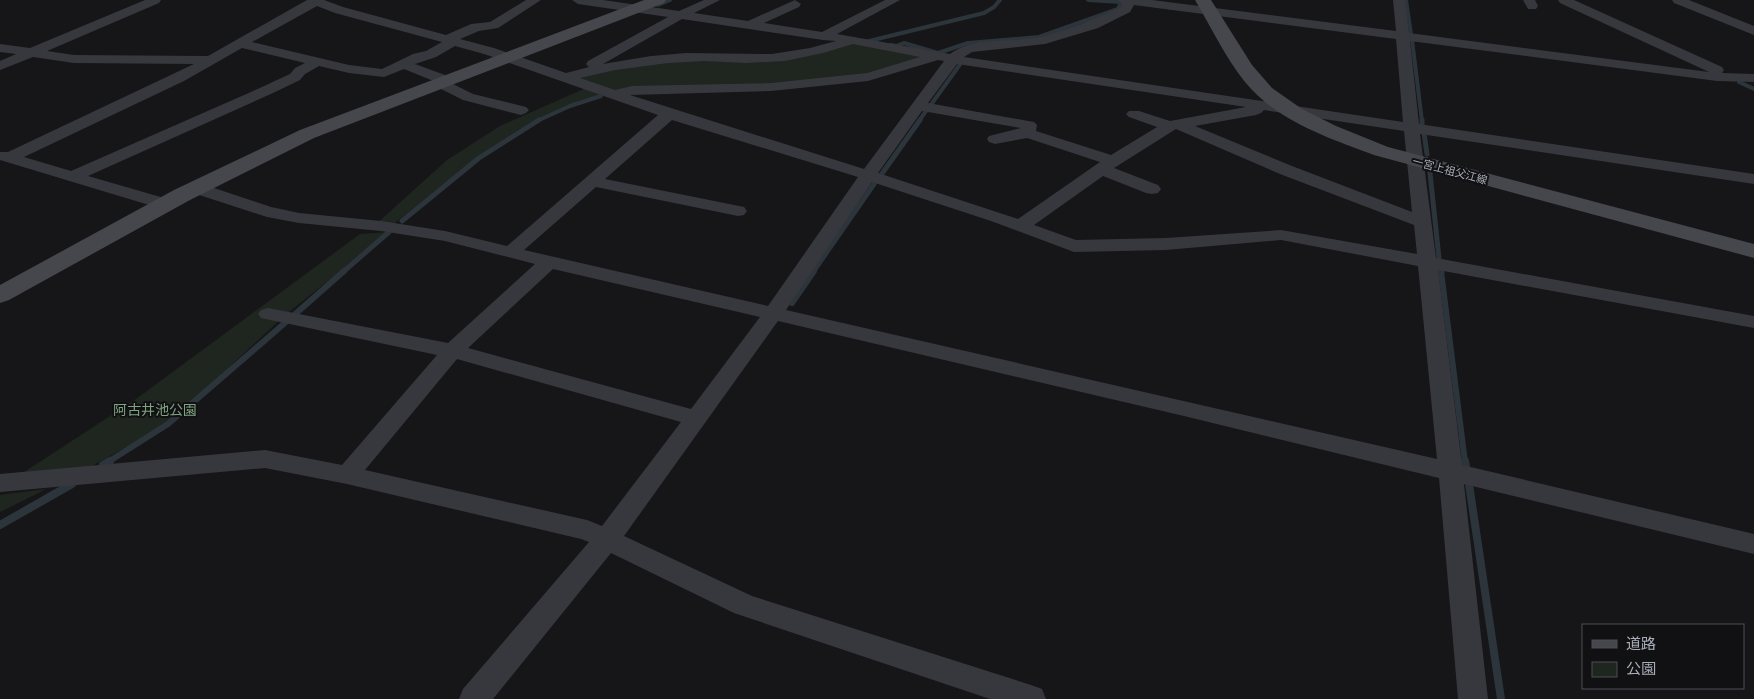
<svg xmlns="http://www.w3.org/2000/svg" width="1754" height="699" font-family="Manrope,'Noto Sans JP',sans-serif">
<rect width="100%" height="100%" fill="#161618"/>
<g fill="#1e261f">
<polygon points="853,40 937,56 868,77 607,93 548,116 516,134 446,182 390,227 375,225 447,160 500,126 588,87 564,78 624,64 778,57"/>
<polygon points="389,232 284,316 168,424 74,476 9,482 136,399 360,234"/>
<polygon points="46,489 0,512 0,495"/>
</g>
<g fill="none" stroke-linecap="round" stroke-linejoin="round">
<g stroke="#2c353c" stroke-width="4">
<polyline points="1406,0 1411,34"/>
<polyline points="658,5 670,0"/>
<polyline points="1412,40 1422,121"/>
<polyline points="874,42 869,41 984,13 994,7 1000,0"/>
<polyline points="891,45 896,46 904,43 938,53 968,43 1039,37 1118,9 1121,2 1088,0"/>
<polyline points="1739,82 1754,89"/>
<polyline points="930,106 961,63"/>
<polyline points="537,121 570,106 601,96"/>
<polyline points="919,121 926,111"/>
</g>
<g stroke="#2c353c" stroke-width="5">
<polyline points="1422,120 1422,124"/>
<polyline points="1424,133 1427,154"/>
<polyline points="1430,173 1439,258"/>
<polyline points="881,175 920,120"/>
<polyline points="402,221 479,158 539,120"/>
<polyline points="1441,268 1442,272"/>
<polyline points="343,272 389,232"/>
<polyline points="813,272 874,184"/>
</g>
<g stroke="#2c353c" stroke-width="6">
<polyline points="1441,271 1465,462"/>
<polyline points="792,303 814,271"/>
<polyline points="293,316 344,271"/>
<polyline points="108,462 168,424 286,322"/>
</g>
<g stroke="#2c353c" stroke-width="8">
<polyline points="1465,461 1466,467"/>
<polyline points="103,465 110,461"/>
<polyline points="1469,484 1501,699"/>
<polyline points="0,525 72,484"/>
</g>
<g fill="#37383d" fill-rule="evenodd">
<path d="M145 0H161L159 3 47 51 74 55 208 56 307 0H324L343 7 446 35 471 24 490 22 526 0H541L498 28 479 31 460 39 494 48 566 73 589 67 586 64 588 61 668 17 578 4 572 0H603L679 11 704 0H720L694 13 748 21 795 0 801 4 799 7 764 23 822 32 885 0H900L837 34 950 54C975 35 1011 44 1040 37 1069 30 1095 19 1121 7L1122 3 1118 0H1152L1396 31 1393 0H1405L1409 33 1709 72 1560 3 1558 0H1574L1722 67 1724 70 1722 73 1754 74V82L1717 81 1410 41 1419 124 1754 174V184L1420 134 1436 258 1754 316V328L1438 270 1462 465 1754 534V554L1464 484 1488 699H1458L1439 478 1184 416 778 321 624 536 752 596 1031 685 1042 689 1046 699H990L734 613 611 553 493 699H459L463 689 589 542 581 539 347 484 265 468 0 492V474L265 450 342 465 437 355 261 318 258 314 261 310 268 308 448 343 535 264 445 241 381 231 299 223 267 217 190 192 187 188 190 184 196 183 202 184 271 207 299 213 381 221 445 231 507 246 658 115 484 54 455 46 436 57 415 64 453 78 455 81 453 84 473 94 526 107 529 110 526 113 521 115 463 100 437 87 435 84 436 82 404 69 384 77 349 73 319 66 305 74 300 80 273 93 88 176 171 200 174 204 171 208 165 209 159 208 0 160V152H8L194 64 74 63 33 57 0 70V61L16 54 0 52V44L30 48ZM1134 5 1396 39 1403 122 964 57 972 52 1045 44 1098 28 1130 12ZM317 6 335 13 442 42 426 51 413 54 382 69 349 65 252 42ZM682 19 823 40 836 41 810 48 772 54 686 53 651 56 603 64ZM853 44 920 57 867 73 771 83 632 86 615 90 580 78 615 70 668 63 704 61 746 63 785 61 823 53ZM242 48 305 63 295 68 290 74 262 87 71 171 24 157 184 81ZM938 60 944 61 864 169 630 95 771 91 868 81ZM957 64 1246 107 1170 121 1139 111H1129L1126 114 1129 117 1157 127 1111 155 1036 131 1037 125 1034 122 928 103ZM1264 110 1404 131 1412 212 1292 166 1195 126 1256 115 1261 113ZM922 111 1021 128 989 136 987 139 989 142 995 144 1027 138 1100 162 1018 219 878 173ZM672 120 858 177 768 306 524 250 596 187 738 216 744 215 747 211 744 207 605 179ZM1176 129 1280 174 1414 225 1417 254 1281 230 1166 238 1076 240 1034 225 1103 176 1146 193 1152 194 1158 193 1161 189 1158 185 1114 168ZM872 182 991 221 1074 252 1166 250 1281 240 1418 266 1437 459 786 310ZM553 269 760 317 691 409 468 348ZM457 359 681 422 602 526 587 520 365 470Z"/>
<polygon points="1523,0 1535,0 1538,6 1536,9 1528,9"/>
<polygon points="1672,0 1689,0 1754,26 1754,35 1674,3"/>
</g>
<g fill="#45474d" fill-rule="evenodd">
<polygon points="644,0 666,0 664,3 314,138 190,200 9,300 0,303 0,285 174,190 300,130"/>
<path d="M1195 0H1211L1252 65 1272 88 1302 109 1336 126 1388 147 1754 244V258L1374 155C1328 138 1277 121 1245 82 1225 57 1211 27 1195 0Z"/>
</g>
</g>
<g text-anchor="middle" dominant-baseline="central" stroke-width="4" stroke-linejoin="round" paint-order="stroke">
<g font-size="11" fill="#a8adb8" stroke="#111113">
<text transform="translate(1450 170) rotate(15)">一宮上祖父江線</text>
</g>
<g font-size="14" fill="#7fa381" stroke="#111113">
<text x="155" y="409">阿古井池公園</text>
</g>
</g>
<rect x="1582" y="624" width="162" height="65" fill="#111113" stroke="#4d4f55"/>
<rect x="1592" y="640" width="25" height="8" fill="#45474d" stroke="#4d4f55"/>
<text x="1626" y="649" font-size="15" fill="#a8adb8">道路</text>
<rect x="1592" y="662" width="25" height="15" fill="#1e261f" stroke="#4d4f55"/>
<text x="1626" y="674" font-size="15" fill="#a8adb8">公園</text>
</svg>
